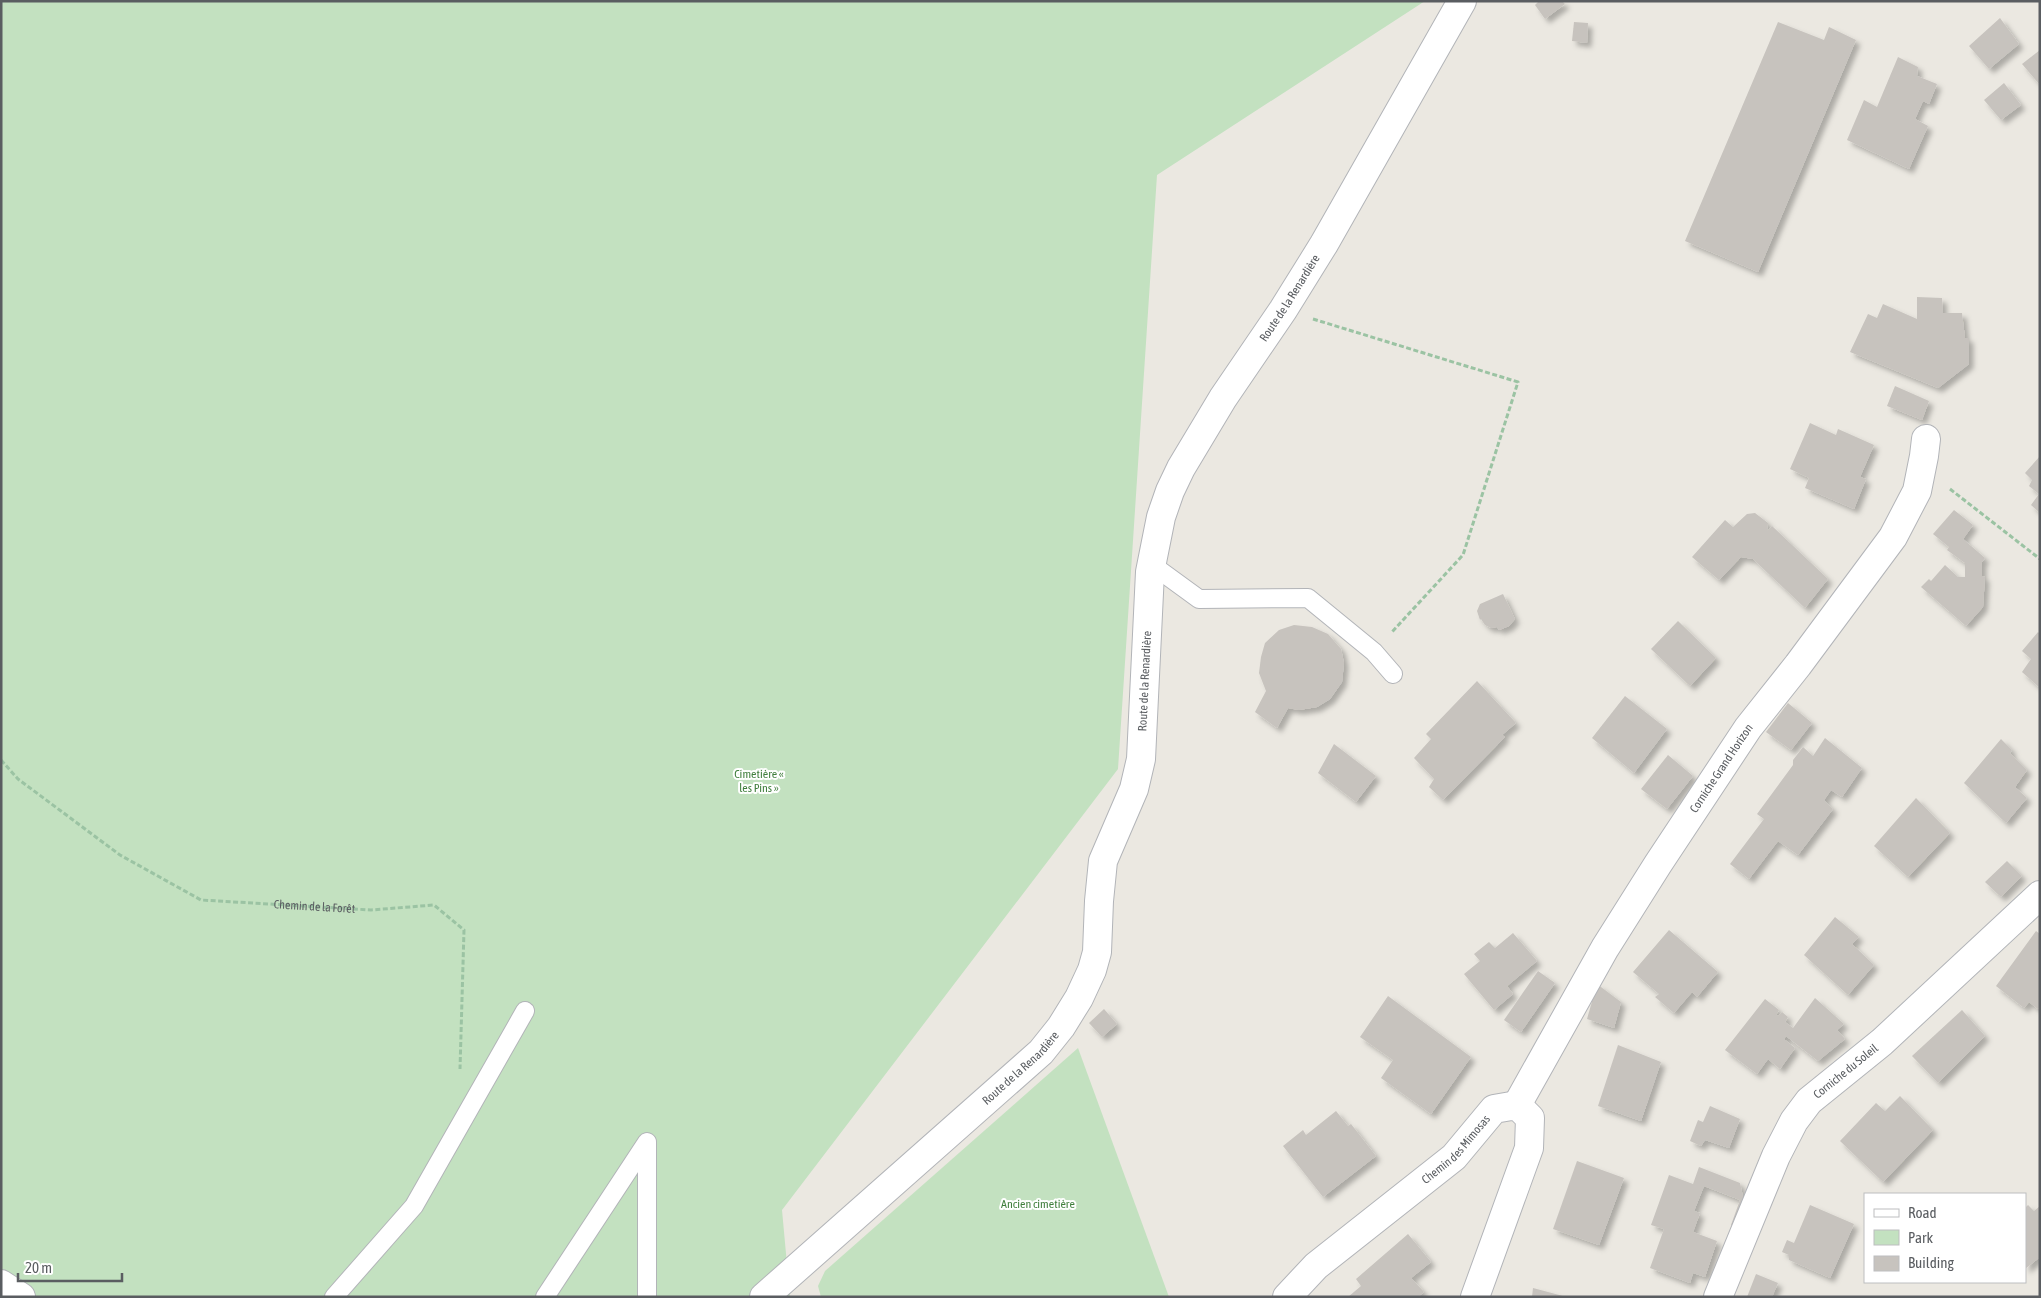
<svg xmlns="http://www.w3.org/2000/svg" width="2041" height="1298" font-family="'Asap Condensed',sans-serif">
<defs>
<filter id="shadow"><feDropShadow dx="4.5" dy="4.5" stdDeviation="2.5" flood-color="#0004"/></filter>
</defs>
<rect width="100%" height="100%" fill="#ebe8e1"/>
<g fill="#c3e1c0">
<polygon points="1,1 1425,1 1157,175 1118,769 782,1210 790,1297 1,1297"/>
<polygon points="1078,1048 1169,1297 821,1297 818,1286 825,1271"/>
</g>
<g fill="#c7c3be" filter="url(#shadow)">
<polygon points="1539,1 1562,1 1565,4 1545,19 1535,5"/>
<polygon points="2000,18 2019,44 1989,69 1969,46"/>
<polygon points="1574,22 1588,23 1587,43 1572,41"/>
<polygon points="1778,22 1824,40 1829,27 1856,40 1758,272 1685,241"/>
<polygon points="2040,50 2040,85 2022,64"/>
<polygon points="1898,57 1918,67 1917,76 1937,84 1929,104 1923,101 1915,119 1928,126 1909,169 1847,140 1864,100 1877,107"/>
<polygon points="2004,83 2021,105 2001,120 1984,100"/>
<polygon points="1917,297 1942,298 1943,313 1962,313 1965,338 1969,338 1969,364 1938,388 1850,352 1868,314 1877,318 1883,304 1917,319"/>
<polygon points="1895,386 1929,401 1922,420 1887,406"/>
<polygon points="1810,423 1836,435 1838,429 1874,445 1860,477 1866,479 1854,509 1805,488 1809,478 1790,469"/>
<polygon points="2040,456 2040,513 2031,505 2039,494 2029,486 2032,480 2025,473"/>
<polygon points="1954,510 1973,525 1963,539 1985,558 1982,562 1982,576 1985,577 1983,607 1966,626 1921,587 1929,579 1931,581 1945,565 1958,577 1965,577 1965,563 1947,550 1949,547 1933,534"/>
<polygon points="1755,513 1768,523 1767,531 1772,526 1828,579 1805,608 1753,559 1741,557 1719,580 1692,557 1725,520 1733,527 1747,514"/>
<polygon points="1503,594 1515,619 1509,626 1499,630 1497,627 1491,628 1485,625 1481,619 1480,620 1477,611 1480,604"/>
<polygon points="1678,621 1716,658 1690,686 1651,649"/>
<polygon points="1294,625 1312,627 1328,634 1341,649 1344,663 1342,682 1330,699 1317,707 1299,710 1288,708 1277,728 1255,712 1266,691 1259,673 1261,657 1265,643 1279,630"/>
<polygon points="2038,632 2040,634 2040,688 2022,672 2031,659 2022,651"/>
<polygon points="1477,681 1516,723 1502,735 1505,737 1443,800 1429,787 1434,779 1414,758 1431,739 1426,734"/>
<polygon points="1625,696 1667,729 1634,773 1592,738"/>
<polygon points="1788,703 1812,723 1791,750 1766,732"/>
<polygon points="1825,738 1862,768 1842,797 1831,790 1824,800 1833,809 1798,855 1778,841 1749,879 1730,864 1764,819 1757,814 1793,765 1793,760 1803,747 1813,756"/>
<polygon points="2001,739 2012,750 2010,753 2027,770 2015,787 2027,798 2006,823 1964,783"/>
<polygon points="1334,744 1376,776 1356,802 1318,773"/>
<polygon points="1668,755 1693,776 1667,809 1641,789"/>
<polygon points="1916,798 1950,833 1908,877 1874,846"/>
<polygon points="2007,861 2022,876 2001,897 1985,882"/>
<polygon points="1835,917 1859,937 1852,944 1874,965 1848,995 1804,955"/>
<polygon points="1669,930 1718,972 1697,997 1692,992 1674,1013 1655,997 1659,994 1633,972"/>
<polygon points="2036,931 2040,934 2040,1006 2038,1009 2029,1002 2024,1008 1996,986"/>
<polygon points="1513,933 1537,961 1507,986 1513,994 1494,1010 1464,974 1480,961 1474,954 1489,942 1495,948"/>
<polygon points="1538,971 1555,983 1521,1032 1504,1020"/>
<polygon points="1597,984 1621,1002 1614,1028 1587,1019"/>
<polygon points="1388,996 1471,1057 1431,1114 1381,1078 1393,1060 1360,1037"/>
<polygon points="1815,998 1844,1024 1837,1030 1845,1039 1818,1061 1786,1036 1784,1039 1795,1048 1780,1069 1768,1059 1757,1074 1725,1050 1765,999 1779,1010 1776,1015 1778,1016 1782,1012 1788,1017 1785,1022 1793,1028"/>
<polygon points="1104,1009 1117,1024 1102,1037 1089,1023"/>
<polygon points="1962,1010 1985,1036 1938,1083 1912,1056"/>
<polygon points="1618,1045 1661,1062 1641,1121 1598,1106"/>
<polygon points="1900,1096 1933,1130 1883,1182 1840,1141 1876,1103 1885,1111"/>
<polygon points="1710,1106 1740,1119 1729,1148 1705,1140 1701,1146 1690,1141 1698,1120 1703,1122"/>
<polygon points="1336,1111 1348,1126 1351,1124 1376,1156 1323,1197 1283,1146 1303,1130 1306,1135"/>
<polygon points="1577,1161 1624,1178 1599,1245 1553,1229"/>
<polygon points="1699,1167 1740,1183 1745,1206 1737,1227 1731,1225 1740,1200 1704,1186 1694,1211 1700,1213 1693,1232 1717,1241 1705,1277 1693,1273 1690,1283 1650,1268 1664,1229 1651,1225 1669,1175 1693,1184"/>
<polygon points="1810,1205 1854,1224 1830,1278 1789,1260 1789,1255 1782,1252 1787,1240 1794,1243"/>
<polygon points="2028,1205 2034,1211 2040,1206 2040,1257 2025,1269 2025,1208"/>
<polygon points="1408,1234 1431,1262 1411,1278 1424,1292 1418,1297 1348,1297 1361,1286 1356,1279"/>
<polygon points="1756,1274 1778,1283 1772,1297 1747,1297"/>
<polygon points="1533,1288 1563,1296 1563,1297 1532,1297"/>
</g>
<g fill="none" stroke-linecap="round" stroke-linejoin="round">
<defs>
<g id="lane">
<polyline points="1151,564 1199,599 1308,598 1374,652 1393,674"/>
<polyline points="334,1297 414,1206 525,1011"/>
<polyline points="545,1297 647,1142 647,1297"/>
</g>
<g id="street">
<path id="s2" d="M1517 1105 1605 948 1658 864 1748 728 1798 665 1893 537 1917 491 1924 456 1926 439"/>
<polyline points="1,1284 21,1297"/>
<path id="s3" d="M764 1297 1041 1052 1061 1027 1079 998 1092 970 1097 952 1099 901 1103 861 1134 789 1141 759 1150 572 1161 517 1170 491 1181 468 1223 398 1283 310 1324 244 1462 1"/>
<path id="s4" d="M1287 1297 1316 1266 1454 1157 1494 1109 1517 1105 1530 1118 1529 1148 1475 1297"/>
<path id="s5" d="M1718 1297 1776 1156 1794 1121 1809 1101 1882 1042 2040 895"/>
</g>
</defs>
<use href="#lane" stroke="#b2b4b8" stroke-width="20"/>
<use href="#street" stroke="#b2b4b8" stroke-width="30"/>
<g stroke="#9bc3a3" stroke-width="3" stroke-dasharray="5 2.5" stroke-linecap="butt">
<polyline points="1,2 1,1"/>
<polyline points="1313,319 1518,382 1463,555 1391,633"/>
<polyline points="1950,489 2040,559"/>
<path id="s1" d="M1 760 18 779 120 855 201 900 371 910 434 905 464 930 460 1069"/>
</g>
<use href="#lane" stroke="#fff" stroke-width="18"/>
<use href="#street" stroke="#fff" stroke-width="28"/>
</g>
<g text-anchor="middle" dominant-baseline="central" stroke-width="4" stroke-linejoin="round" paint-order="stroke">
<g font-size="12" fill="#5a5d61" stroke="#fff">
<text stroke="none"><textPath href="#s3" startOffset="1184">Route de la Renardière</textPath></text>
<text stroke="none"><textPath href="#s3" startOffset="764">Route de la Renardière</textPath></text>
<text stroke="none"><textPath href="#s2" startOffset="394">Corniche Grand Horizon</textPath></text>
<text stroke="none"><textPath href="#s1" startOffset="359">Chemin de la Forêt</textPath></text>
<text stroke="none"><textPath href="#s3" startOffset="344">Route de la Renardière</textPath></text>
<text stroke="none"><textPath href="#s5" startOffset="264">Corniche du Soleil</textPath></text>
<text stroke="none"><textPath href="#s4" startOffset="225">Chemin des Mimosas</textPath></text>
</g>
<g font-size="12" fill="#3f7e3c" stroke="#fff">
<text x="759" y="774">Cimetière «<tspan x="759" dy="14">les Pins »</tspan></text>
<text x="1038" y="1204">Ancien cimetière</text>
</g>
</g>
<rect width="2041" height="1298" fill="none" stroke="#5a5d61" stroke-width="5"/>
<rect x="1864" y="1193" width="162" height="90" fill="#ffffff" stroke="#bdbec0"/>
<rect x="1874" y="1209" width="25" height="8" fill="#ffffff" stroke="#bdbec0"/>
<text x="1908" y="1218" font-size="15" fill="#5a5d61">Road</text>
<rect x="1874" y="1230" width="25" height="15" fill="#c3e1c0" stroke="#bdbec0"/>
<text x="1908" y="1243" font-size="15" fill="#5a5d61">Park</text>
<rect x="1874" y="1256" width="25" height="15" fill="#c7c3be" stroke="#bdbec0"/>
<text x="1908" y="1268" font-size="15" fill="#5a5d61">Building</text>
<path d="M18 1273v8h104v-8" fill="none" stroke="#5a5d61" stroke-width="2.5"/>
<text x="25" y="1273" font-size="15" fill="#5a5d61" stroke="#ffffff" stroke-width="4" paint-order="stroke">20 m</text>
</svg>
